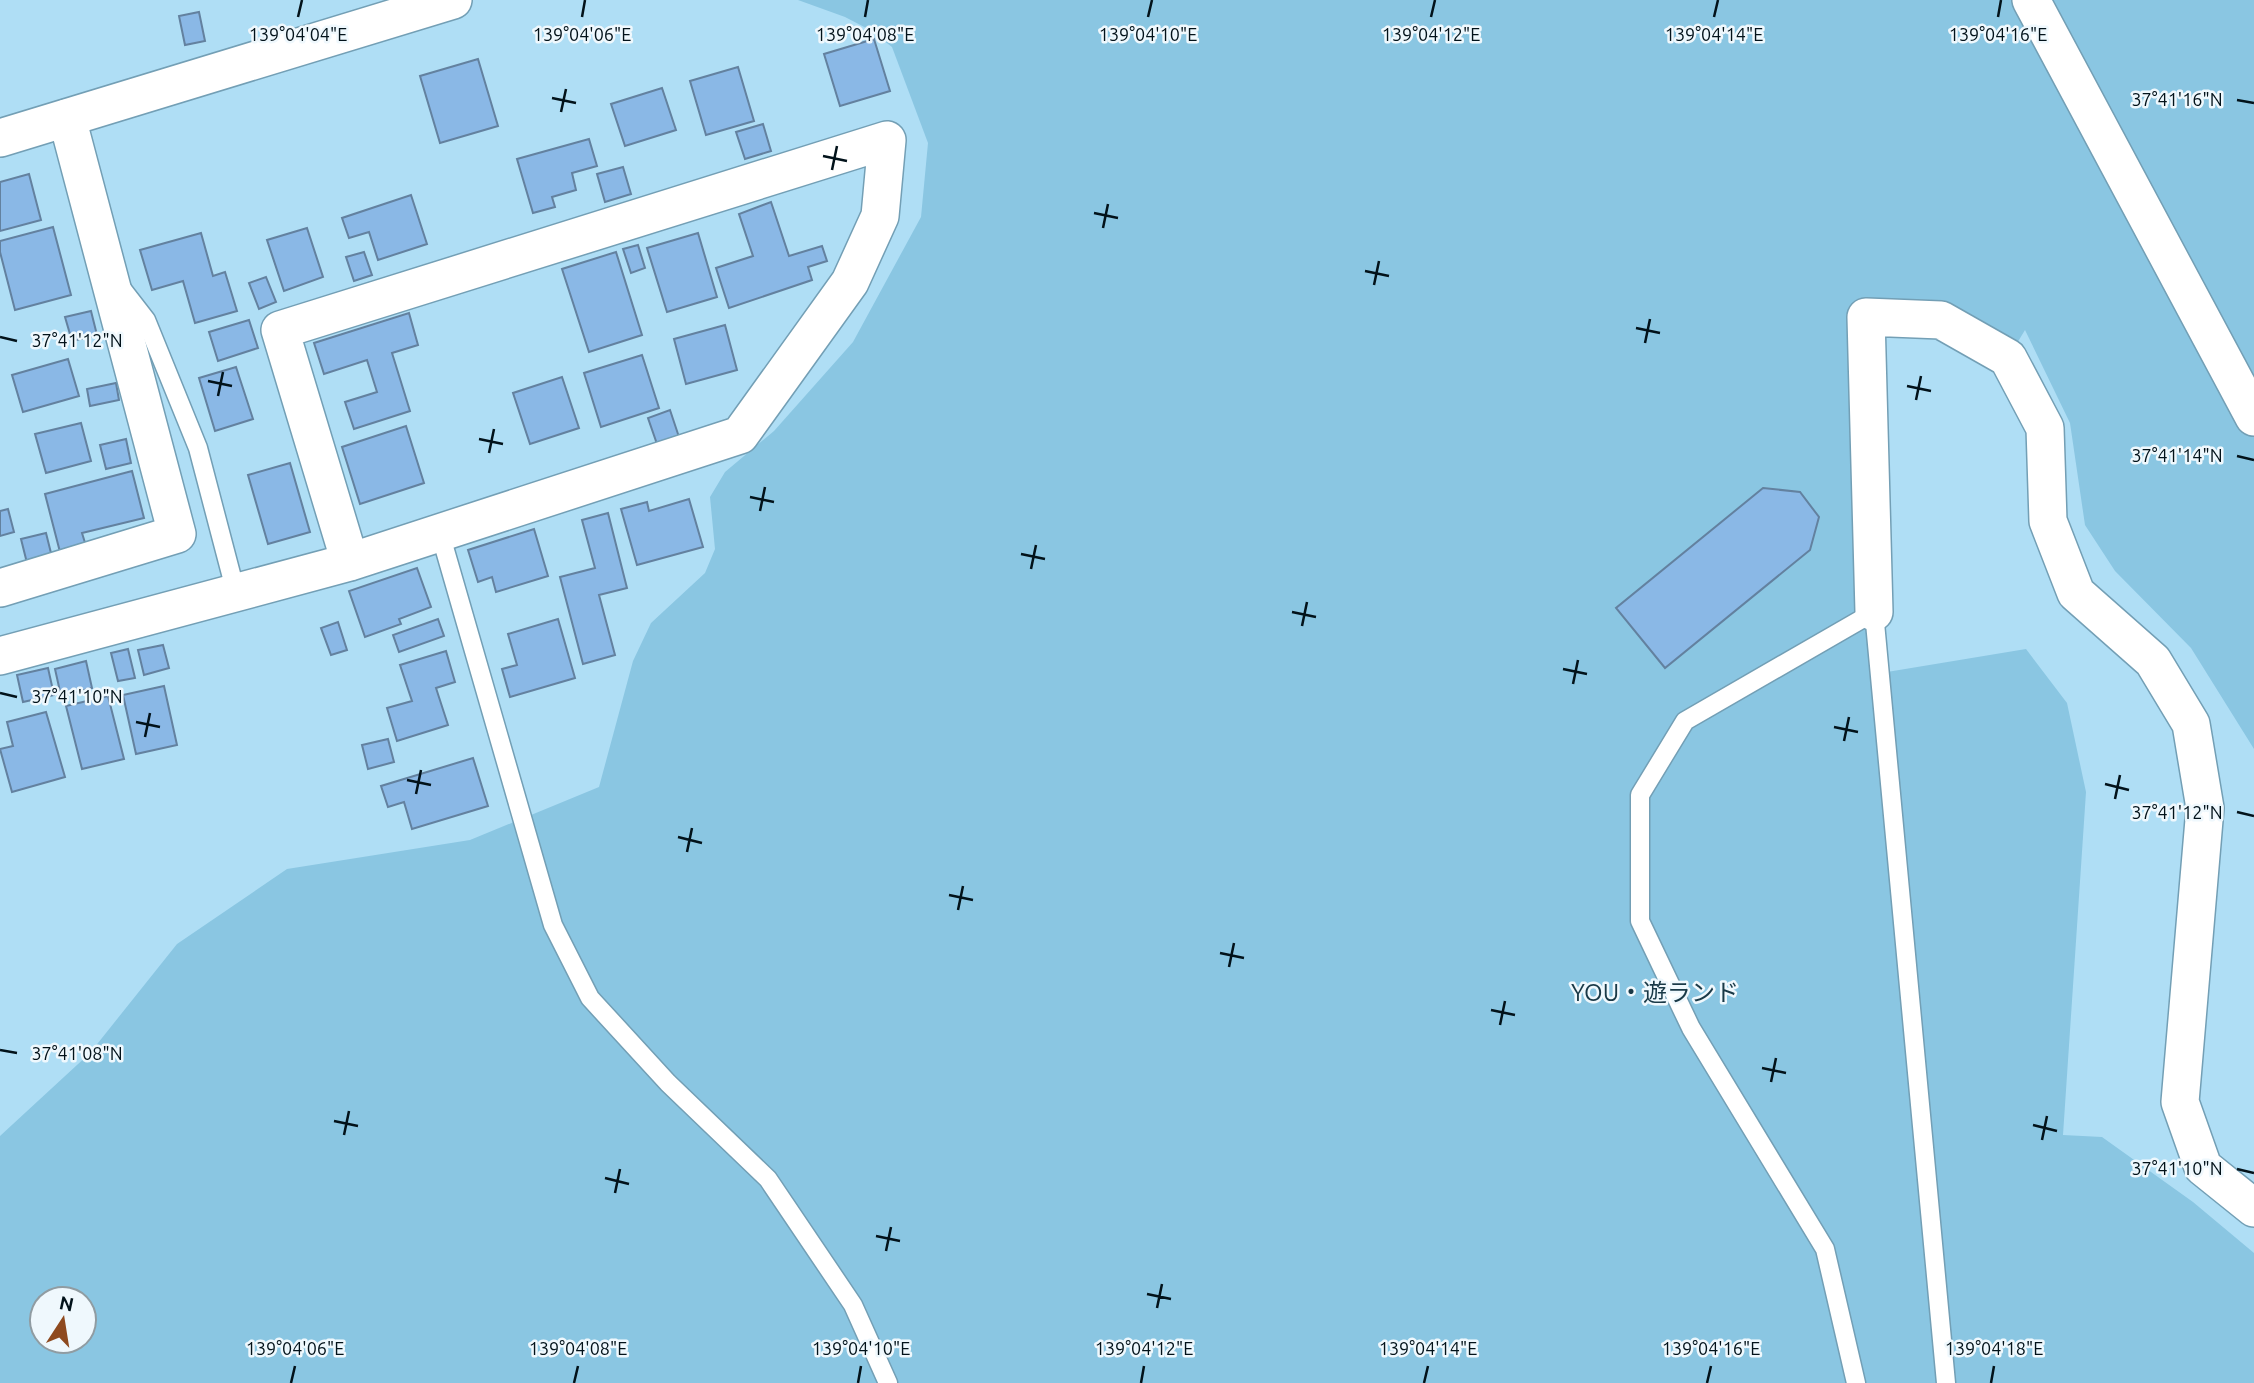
<svg xmlns="http://www.w3.org/2000/svg" width="2254" height="1383" font-family="Ubuntu,'Noto Sans JP',sans-serif">
<rect width="100%" height="100%" fill="#afdef5"/>
<path fill="#8ac6e2" fill-rule="evenodd" d="M798 0H2254V749L2191 648 2115 571 2085 525 2070 423 2025 330 2008 358 1867 317 1881 673 2026 649 2067 703 2086 792 2063 1135 2102 1137 2193 1202 2254 1253V1383H0V1136L90 1053 177 944 287 869 470 840 599 787 633 661 651 623 705 573 715 549 710 497 725 472 774 431 853 342 921 217 928 143 892 47 870 30 845 17ZM42 1299H84V1341H42Z"/>
<g fill="#8ab8e6" stroke="#63819f" stroke-width="2">
<polygon points="199,12 205,41 185,45 179,16"/>
<polygon points="874,39 890,91 840,106 824,54"/>
<polygon points="478,59 498,126 440,143 420,76"/>
<polygon points="738,67 754,121 706,135 690,81"/>
<polygon points="662,88 676,130 625,146 611,104"/>
<polygon points="763,124 771,151 745,159 736,132"/>
<polygon points="589,139 597,166 572,173 576,190 552,197 555,207 533,213 517,159"/>
<polygon points="623,167 631,194 605,202 597,174"/>
<polygon points="29,174 41,220 0,231 0,182"/>
<polygon points="411,195 427,244 378,260 369,232 349,238 342,218"/>
<polygon points="771,202 789,256 822,246 827,261 808,267 812,280 729,308 716,268 753,256 739,214"/>
<polygon points="53,227 71,295 15,310 0,252 0,241"/>
<polygon points="307,228 323,277 284,291 267,240"/>
<polygon points="201,233 213,276 225,272 237,311 195,323 183,281 152,290 140,250"/>
<polygon points="698,233 717,297 667,312 647,248"/>
<polygon points="638,245 645,268 631,273 623,249"/>
<polygon points="364,252 372,275 354,281 346,257"/>
<polygon points="616,252 642,335 589,352 562,269"/>
<polygon points="266,277 276,302 259,309 249,283"/>
<polygon points="91,311 97,335 72,341 65,317"/>
<polygon points="409,313 418,345 392,353 410,411 354,429 345,402 377,392 367,360 324,374 314,343"/>
<polygon points="249,320 258,348 218,361 209,332"/>
<polygon points="725,325 737,370 686,384 674,339"/>
<polygon points="642,355 659,408 601,427 584,373"/>
<polygon points="68,359 79,396 23,412 12,375"/>
<polygon points="236,367 253,419 215,431 199,378"/>
<polygon points="562,377 579,428 530,444 513,393"/>
<polygon points="116,383 119,400 90,406 87,389"/>
<polygon points="670,410 679,437 657,444 648,418"/>
<polygon points="81,423 91,461 46,473 35,434"/>
<polygon points="406,426 424,483 360,504 342,447"/>
<polygon points="126,439 131,463 106,469 100,445"/>
<polygon points="290,463 310,532 268,544 248,475"/>
<polygon points="132,471 144,518 82,533 86,546 60,552 45,494"/>
<polygon points="1763,488 1800,492 1819,517 1810,550 1665,668 1616,608"/>
<polygon points="689,499 703,547 637,565 621,509 647,502 649,511"/>
<polygon points="8,509 14,532 0,536 0,511"/>
<polygon points="608,513 627,588 599,595 615,655 583,664 560,577 595,568 582,520"/>
<polygon points="534,529 548,576 496,592 492,577 478,582 468,550"/>
<polygon points="46,533 52,557 27,563 21,539"/>
<polygon points="417,568 431,607 399,619 401,624 365,637 349,591"/>
<polygon points="438,619 444,636 399,652 393,635"/>
<polygon points="558,619 575,678 510,697 502,669 517,665 508,634"/>
<polygon points="338,622 347,650 331,655 321,628"/>
<polygon points="163,645 169,668 144,675 138,650"/>
<polygon points="128,649 135,678 118,681 111,653"/>
<polygon points="446,651 455,682 436,688 448,725 397,741 387,708 412,701 400,665"/>
<polygon points="86,661 92,688 61,696 55,669"/>
<polygon points="48,668 54,695 23,702 17,675"/>
<polygon points="164,686 177,745 136,754 123,695"/>
<polygon points="108,696 124,759 82,769 66,706"/>
<polygon points="46,712 65,777 12,792 0,749 13,746 7,722"/>
<polygon points="388,739 394,762 368,769 362,745"/>
<polygon points="473,758 488,806 412,829 404,802 388,807 381,786"/>
</g>
<g fill="none" stroke-linecap="round" stroke-linejoin="round">
<defs>
<g id="service">
<polyline points="122,289 146,320 198,448 236,593"/>
<polyline points="440,533 553,925 590,998 668,1083 768,1179 853,1305 888,1383"/>
<polyline points="1856,1383 1825,1249 1691,1028 1640,921 1640,795 1685,721 1874,612 1946,1383"/>
</g>
<g id="minor">
<polyline points="2031,0 2254,417"/>
<polyline points="0,138 453,0"/>
<polyline points="0,588 177,534 67,118"/>
<polyline points="1874,612 1866,317 1941,320 2008,358 2045,428 2048,521 2076,593 2153,661 2191,724 2205,808 2180,1102 2203,1167 2254,1208"/>
<polyline points="0,656 350,562 740,435 850,282 880,216 887,140 280,330 350,562"/>
</g>
</defs>
<use href="#service" stroke="#739fb5" stroke-width="21"/>
<use href="#minor" stroke="#739fb5" stroke-width="40"/>
<use href="#service" stroke="#fff" stroke-width="18"/>
<use href="#minor" stroke="#fff" stroke-width="37"/>
</g>
<path fill="none" stroke="#02121a" stroke-width="2.5" d="M298 17 302 0M582 17 585 0M865 17 868 0M1148 17 1152 0M1431 17 1435 0M1714 17 1718 0M1998 17 2001 0M552 98 576 103M2237 100 2254 103M561 112 566 89M823 156 847 161M832 170 837 146M1094 213 1118 218M1103 228 1108 204M1365 271 1389 276M1374 285 1379 261M1636 328 1660 333M0 337 17 341M1645 343 1650 319M208 381 232 386M1907 386 1931 391M218 396 223 372M1916 400 1921 376M479 439 503 444M489 453 494 429M2237 456 2254 460M750 497 774 502M760 511 765 487M1021 554 1045 559M1031 569 1036 545M1292 612 1316 617M1302 626 1307 602M1563 669 1587 674M1573 684 1578 660M0 693 17 697M136 722 160 727M1834 727 1858 732M145 737 150 713M1844 741 1849 717M407 780 431 785M2105 784 2129 790M416 794 421 770M2115 799 2120 775M2237 812 2254 816M678 837 702 843M687 852 692 828M949 895 973 900M958 910 963 886M1220 953 1244 958M1229 967 1234 943M1491 1010 1515 1015M1500 1025 1505 1001M0 1050 17 1053M1762 1068 1786 1073M1771 1082 1776 1058M334 1121 358 1126M2033 1125 2057 1131M344 1135 349 1111M2042 1140 2047 1116M2237 1169 2254 1173M605 1178 629 1184M615 1193 620 1169M876 1236 900 1241M886 1251 891 1227M1147 1294 1171 1299M1157 1308 1162 1284M291 1383 295 1366M574 1383 578 1366M858 1383 861 1366M1141 1383 1144 1366M1424 1383 1428 1366M1707 1383 1711 1366M1991 1383 1994 1366"/>
<g text-anchor="middle" dominant-baseline="central" stroke-width="5" stroke-linejoin="round" paint-order="stroke">
<g font-size="24" fill="#193947" stroke="#eff8fd">
<text x="1655" y="992">YOU・遊ランド</text>
</g>
</g>
<g font-size="18" text-anchor="middle" fill="#02121a" stroke="#eff8fd" stroke-width="5" stroke-linejoin="round" paint-order="stroke">
<text x="298" y="41">139°04'04"E</text>
<text x="582" y="41">139°04'06"E</text>
<text x="865" y="41">139°04'08"E</text>
<text x="1148" y="41">139°04'10"E</text>
<text x="1431" y="41">139°04'12"E</text>
<text x="1714" y="41">139°04'14"E</text>
<text x="1998" y="41">139°04'16"E</text>
<text x="2177" y="106">37°41'16"N</text>
<text x="77" y="347">37°41'12"N</text>
<text x="2177" y="462">37°41'14"N</text>
<text x="77" y="703">37°41'10"N</text>
<text x="2177" y="819">37°41'12"N</text>
<text x="77" y="1060">37°41'08"N</text>
<text x="2177" y="1175">37°41'10"N</text>
<text x="295" y="1355">139°04'06"E</text>
<text x="578" y="1355">139°04'08"E</text>
<text x="861" y="1355">139°04'10"E</text>
<text x="1144" y="1355">139°04'12"E</text>
<text x="1428" y="1355">139°04'14"E</text>
<text x="1711" y="1355">139°04'16"E</text>
<text x="1994" y="1355">139°04'18"E</text>
</g>
<g transform="translate(63 1320) rotate(12)"><circle r="33" fill="#eff8fd" stroke="#909ca2" stroke-width="2"/>
<path d="M0-5L12 26L0 18L-12 26Z" fill="#8e4a1f"/>
<text y="-10" font-size="19" font-weight="bold" text-anchor="middle" fill="#02121a">N</text>
</g>
</svg>
